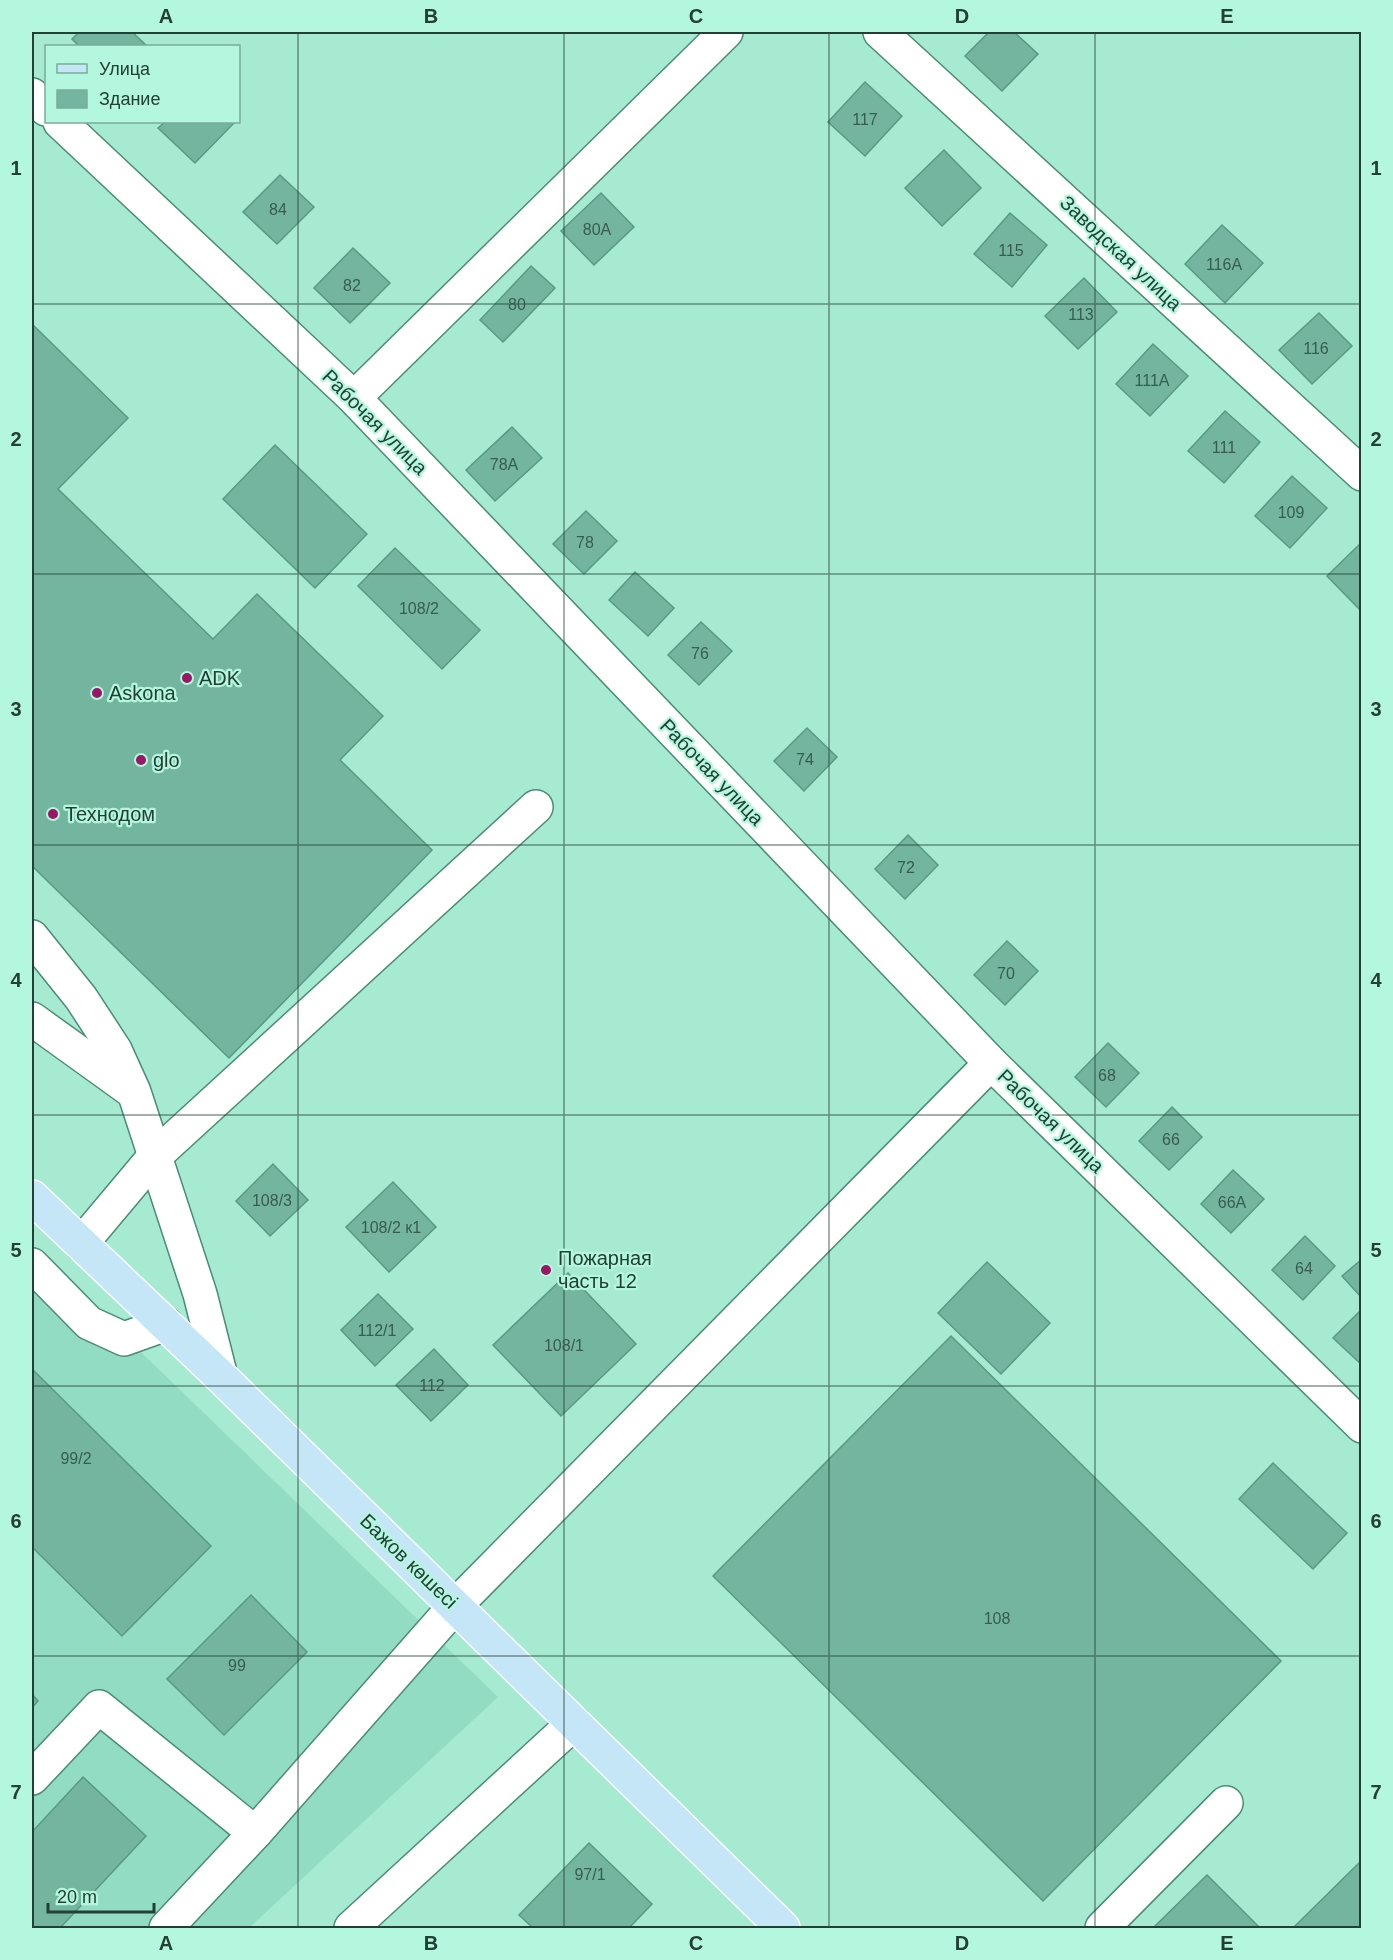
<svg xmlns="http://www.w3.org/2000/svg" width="1393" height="1960" font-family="Helvetica,sans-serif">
<rect width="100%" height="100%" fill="#a6ead1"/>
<polygon fill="#91dcc2" points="32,1247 498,1697 249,1928 32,1928"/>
<g fill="#73b59e" stroke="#599a84" stroke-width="1.5">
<polygon points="79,32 132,32 147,46 79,46 72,39"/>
<polygon points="989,32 1014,32 1038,54 1002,91 965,56"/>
<polygon points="865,82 902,116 865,156 828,122"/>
<polygon points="165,122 232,122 234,123 195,163 158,128"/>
<polygon points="944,150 981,188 942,226 905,188"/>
<polygon points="280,175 314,207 277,244 243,212"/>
<polygon points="601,193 634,227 594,265 561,231"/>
<polygon points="1010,213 1047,245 1012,287 974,254"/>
<polygon points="1222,225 1263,263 1225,303 1185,264"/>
<polygon points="353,248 390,283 350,323 314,288"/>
<polygon points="531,266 555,288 503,342 480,320"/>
<polygon points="1084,278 1117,312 1078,349 1045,316"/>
<polygon points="1319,313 1352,346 1312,384 1279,350"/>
<polygon points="32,324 128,418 58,489 213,639 257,594 383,716 340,760 432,850 229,1058 32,866"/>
<polygon points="1153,344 1188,376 1150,416 1116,384"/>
<polygon points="1225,411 1260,442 1224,483 1188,451"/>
<polygon points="512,427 542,458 495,501 466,470"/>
<polygon points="275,445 367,534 315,588 223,499"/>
<polygon points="1292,476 1327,508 1290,548 1255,516"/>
<polygon points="586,511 617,541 584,574 553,544"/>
<polygon points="1362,542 1362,608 1360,610 1327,576"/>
<polygon points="395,548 480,630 442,669 358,586"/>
<polygon points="635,572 674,608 648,636 609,600"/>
<polygon points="701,622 732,651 699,685 668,655"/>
<polygon points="807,728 837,757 804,791 774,761"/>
<polygon points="908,835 938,865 905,899 875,869"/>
<polygon points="1007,941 1038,971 1005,1005 974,975"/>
<polygon points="1108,1043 1139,1073 1106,1107 1075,1077"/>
<polygon points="1172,1107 1202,1137 1169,1170 1139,1141"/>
<polygon points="273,1164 308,1200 270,1236 236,1201"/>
<polygon points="1233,1170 1264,1199 1231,1233 1201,1204"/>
<polygon points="393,1182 436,1227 389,1272 346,1227"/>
<polygon points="1305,1236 1335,1266 1303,1300 1272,1270"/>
<polygon points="1362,1259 1362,1298 1342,1276"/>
<polygon points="987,1262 1050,1323 1001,1374 938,1313"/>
<polygon points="568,1273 636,1344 561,1416 493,1345"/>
<polygon points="378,1294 413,1329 375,1366 341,1330"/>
<polygon points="1362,1309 1362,1365 1333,1338"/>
<polygon points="951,1336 1281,1661 1043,1901 713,1576"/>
<polygon points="434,1349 468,1385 431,1421 396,1385"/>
<polygon points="32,1369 211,1546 122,1636 32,1547"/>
<polygon points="1273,1463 1347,1533 1313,1569 1239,1499"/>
<polygon points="251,1595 307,1652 224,1735 167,1679"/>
<polygon points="32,1694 38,1701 32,1708"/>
<polygon points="83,1777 146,1836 60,1928 32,1928 32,1832"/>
<polygon points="589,1843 652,1904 629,1928 533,1928 519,1915"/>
<polygon points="1362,1860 1362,1928 1293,1928"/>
<polygon points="1207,1875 1260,1928 1153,1928"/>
</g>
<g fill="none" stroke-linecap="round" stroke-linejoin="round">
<defs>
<g id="minor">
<polyline points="880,32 1362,474"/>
<polyline points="32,95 46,109"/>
<polyline points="60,122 354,398 991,1063 1362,1426"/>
<polyline points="354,398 726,32"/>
<polyline points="32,937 81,998 115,1050 134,1092 200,1294 221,1377"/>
<polyline points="32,1019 132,1091"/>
<polyline points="81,1244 154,1157 536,807"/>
<polyline points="32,1265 89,1323 124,1339 166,1324"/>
<polyline points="32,1778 99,1707 255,1833 455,1606 991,1063"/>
<polyline points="166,1928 255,1833"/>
<polyline points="351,1928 574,1723"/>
<polyline points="1102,1928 1226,1803"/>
</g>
<polyline id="major" points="32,1197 221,1377 783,1928"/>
</defs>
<use href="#minor" stroke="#4b8c77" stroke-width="36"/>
<use href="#major" stroke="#fff" stroke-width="36"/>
<use href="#minor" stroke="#fff" stroke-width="33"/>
<use href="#major" stroke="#c4e6f7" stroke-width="33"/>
</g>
<path fill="none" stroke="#243f36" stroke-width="1.5" stroke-opacity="0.55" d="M298 32V1928M564 32V1928M829 32V1928M1095 32V1928M32 304H1362M32 574H1362M32 845H1362M32 1115H1362M32 1386H1362M32 1656H1362"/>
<g fill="#9c1667" stroke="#b3f7de" stroke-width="2">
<circle cx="187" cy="678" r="6"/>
<circle cx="97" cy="693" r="6"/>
<circle cx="141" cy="760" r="6"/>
<circle cx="53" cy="814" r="6"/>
<circle cx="546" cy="1270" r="6"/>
</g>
<g text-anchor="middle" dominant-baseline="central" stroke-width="4.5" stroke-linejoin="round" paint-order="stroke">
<g font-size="16" fill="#385c50">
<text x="865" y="119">117</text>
<text x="278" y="209">84</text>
<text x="597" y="229">80А</text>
<text x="1011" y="250">115</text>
<text x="1224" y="264">116А</text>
<text x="352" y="285">82</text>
<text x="517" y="304">80</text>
<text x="1081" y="314">113</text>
<text x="1316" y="348">116</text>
<text x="1152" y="380">111А</text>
<text x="1224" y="447">111</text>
<text x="504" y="464">78А</text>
<text x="1291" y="512">109</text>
<text x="585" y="542">78</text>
<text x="419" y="608">108/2</text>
<text x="700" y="653">76</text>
<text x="805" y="759">74</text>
<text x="906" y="867">72</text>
<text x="1006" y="973">70</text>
<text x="1107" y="1075">68</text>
<text x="1171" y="1139">66</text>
<text x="272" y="1200">108/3</text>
<text x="1232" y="1202">66А</text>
<text x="391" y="1227">108/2 к1</text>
<text x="1304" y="1268">64</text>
<text x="377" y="1330">112/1</text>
<text x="564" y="1345">108/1</text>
<text x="432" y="1385">112</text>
<text x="76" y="1458">99/2</text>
<text x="997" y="1618">108</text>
<text x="237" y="1665">99</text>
<text x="590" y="1874">97/1</text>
</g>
<g font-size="20" fill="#243f36" stroke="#b3f7de">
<text transform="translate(1121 253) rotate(43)">Заводская улица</text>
<text transform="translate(375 422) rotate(45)">Рабочая улица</text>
<text transform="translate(712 772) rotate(46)">Рабочая улица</text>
<text transform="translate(1051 1121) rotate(44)">Рабочая улица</text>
<text transform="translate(409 1561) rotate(44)">Бажов көшесі</text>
</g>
<g font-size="20" fill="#243f36" stroke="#b3f7de" text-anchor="start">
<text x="199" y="678">ADK</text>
<text x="109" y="693">Askona</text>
<text x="153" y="760">glo</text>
<text x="65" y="814">Технодом</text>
<text x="558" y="1258">Пожарная<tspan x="558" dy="23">часть 12</tspan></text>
</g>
</g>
<rect width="1393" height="1960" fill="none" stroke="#b3f7de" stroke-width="66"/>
<rect x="45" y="45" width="195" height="78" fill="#b3f7de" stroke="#7aad9b" stroke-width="1.5"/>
<rect x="57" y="64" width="30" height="9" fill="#c4e6f7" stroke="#7aad9b" stroke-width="1.5"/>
<text x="99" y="75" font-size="18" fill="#243f36">Улица</text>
<rect x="57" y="90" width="30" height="18" fill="#73b59e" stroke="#7aad9b" stroke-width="1.5"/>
<text x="99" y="105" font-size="18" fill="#243f36">Здание</text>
<path d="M48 1903v9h106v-9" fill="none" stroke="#243f36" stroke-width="3"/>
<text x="57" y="1903" font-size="18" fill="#243f36" stroke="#b3f7de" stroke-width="4.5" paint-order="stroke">20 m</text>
<rect x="33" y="33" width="1327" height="1894" fill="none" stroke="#243f36" stroke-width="2"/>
<g font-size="20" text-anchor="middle" font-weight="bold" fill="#243f36">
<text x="166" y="23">A</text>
<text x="431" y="23">B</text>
<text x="696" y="23">C</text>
<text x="962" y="23">D</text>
<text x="1227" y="23">E</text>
<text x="16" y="175">1</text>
<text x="1376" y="175">1</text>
<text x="16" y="446">2</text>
<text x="1376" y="446">2</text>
<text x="16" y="716">3</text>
<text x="1376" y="716">3</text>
<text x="16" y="987">4</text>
<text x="1376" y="987">4</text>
<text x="16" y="1257">5</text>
<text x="1376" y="1257">5</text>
<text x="16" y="1528">6</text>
<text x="1376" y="1528">6</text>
<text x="16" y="1799">7</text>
<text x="1376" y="1799">7</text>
<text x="166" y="1950">A</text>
<text x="431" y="1950">B</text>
<text x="696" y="1950">C</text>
<text x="962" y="1950">D</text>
<text x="1227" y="1950">E</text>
</g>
</svg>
